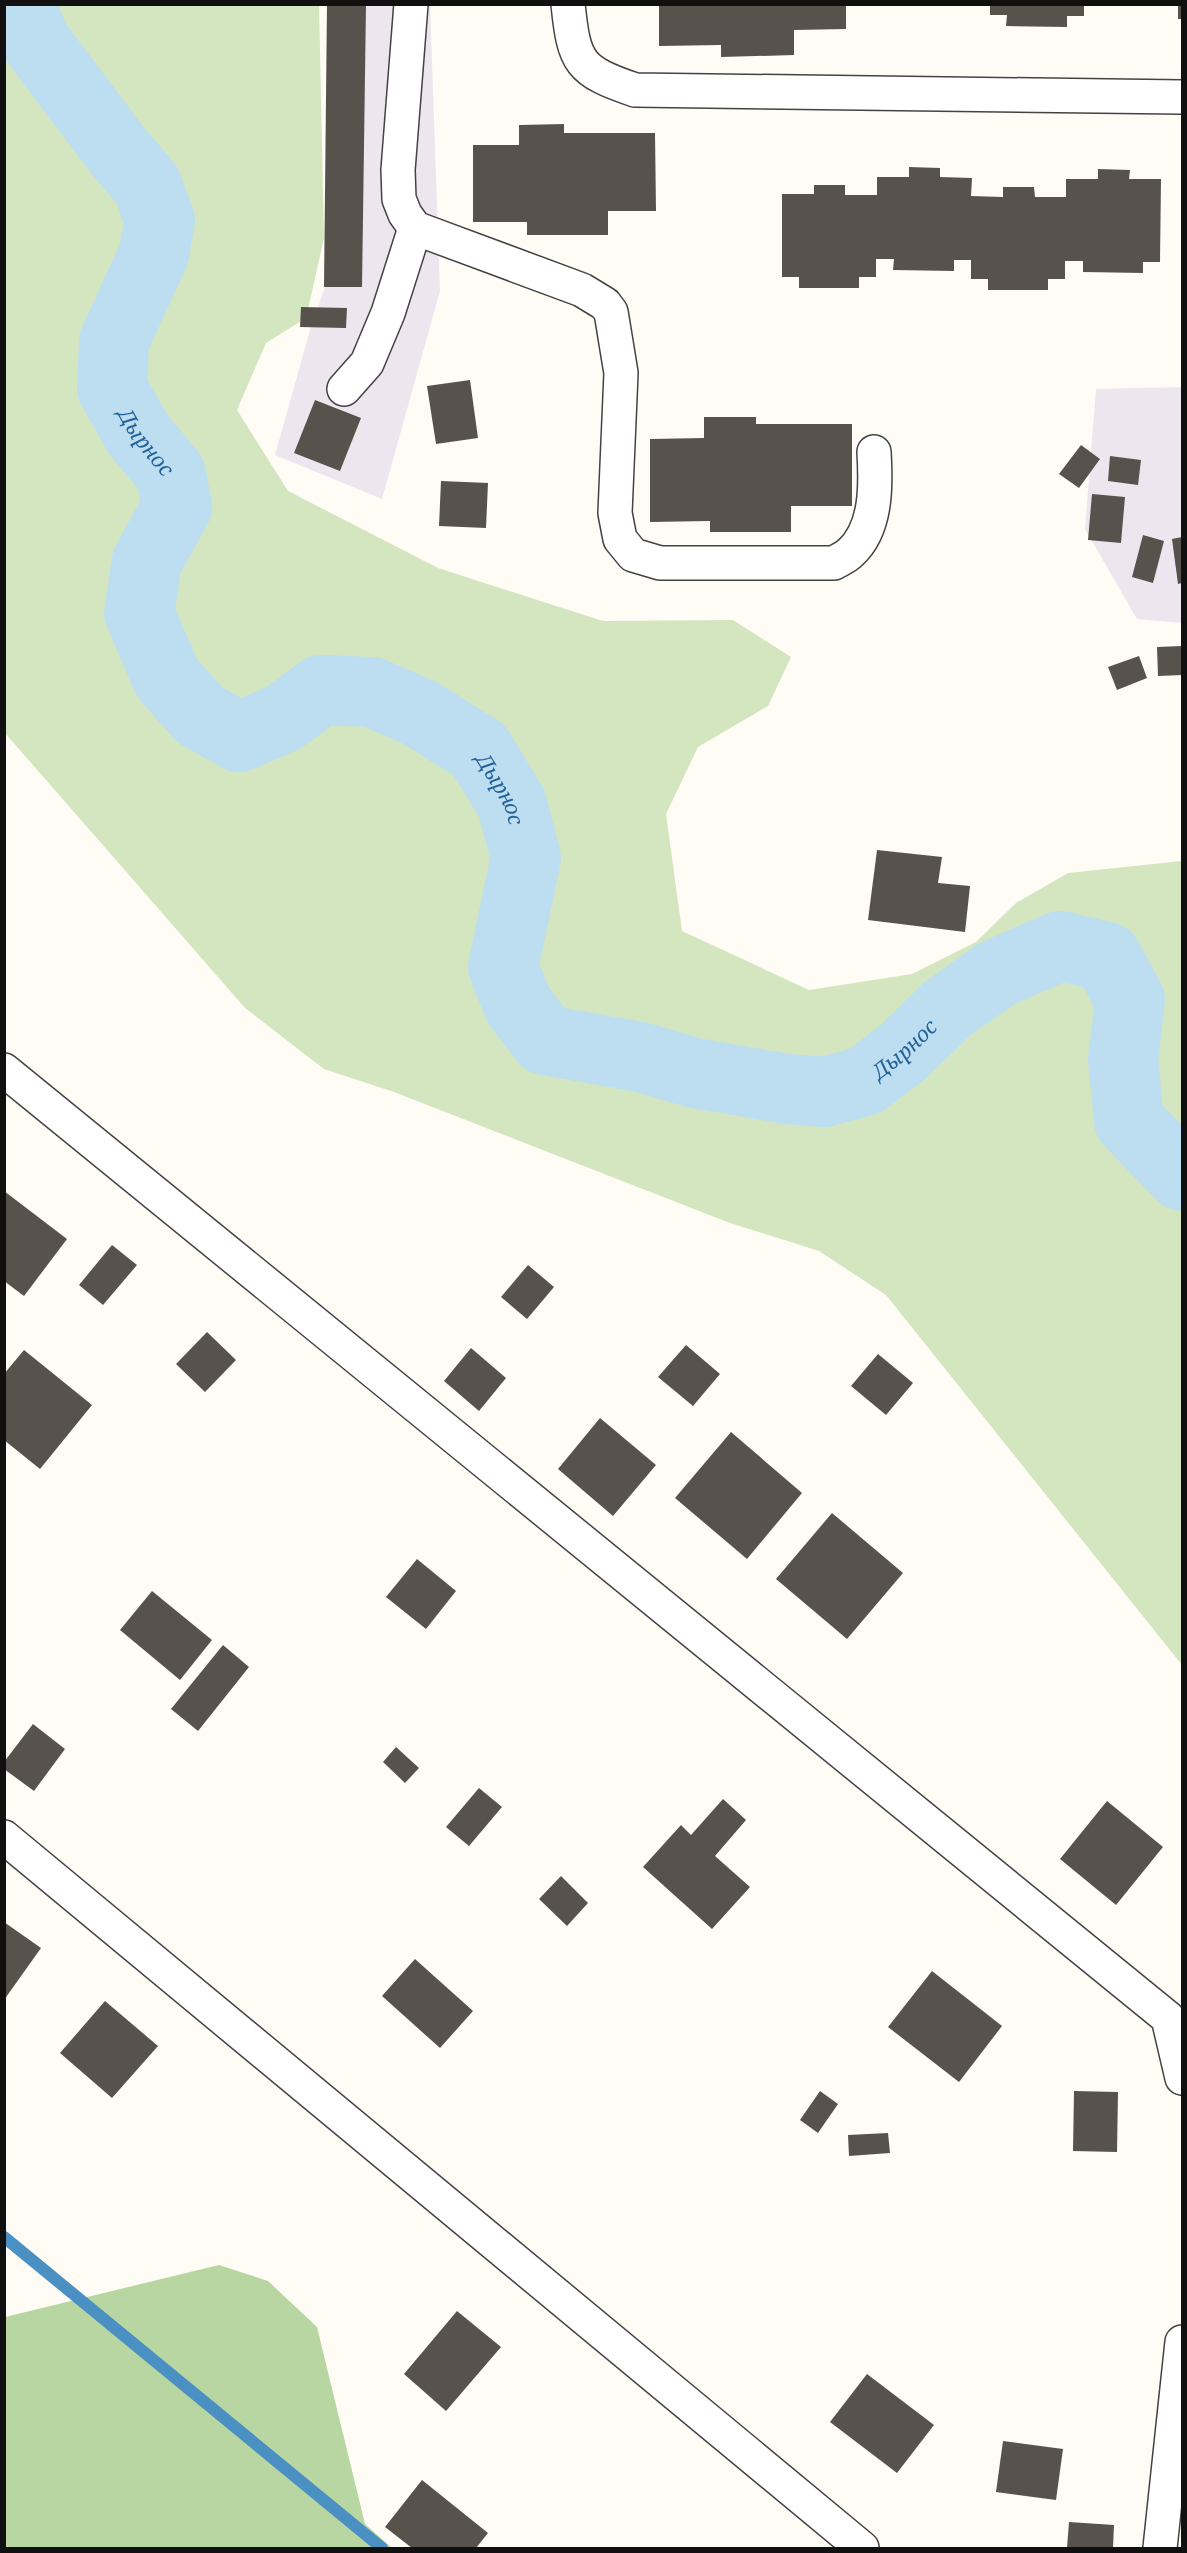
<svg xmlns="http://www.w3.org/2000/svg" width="1187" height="2553" font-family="'Noto Serif',serif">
<rect width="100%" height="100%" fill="#fefcf5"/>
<g fill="#ede6ee">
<polygon points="328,5 430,5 440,291 382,499 275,455 312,323 336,257"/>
<polygon points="1182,387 1182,623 1137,619 1085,529 1096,389"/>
</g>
<polygon fill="#d3e6c0" points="4,5 319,5 324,238 306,318 266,343 237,410 288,491 438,568 603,621 733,620 791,657 768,706 698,747 666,814 682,931 809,990 912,974 976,942 1016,903 1068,873 1182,861 1182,1665 886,1295 819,1251 730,1223 394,1092 324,1069 245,1008 5,733"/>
<polygon fill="#b8d6a1" points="219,2265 268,2281 317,2327 365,2524 392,2548 5,2548 5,2317"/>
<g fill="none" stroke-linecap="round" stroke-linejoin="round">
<polyline stroke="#4b90c2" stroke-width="12" points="4,2237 382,2548"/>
<path stroke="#bdddf1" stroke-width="70" id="s1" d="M20 4 35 41 118 151 147 185 160 220 154 254 114 341 112 388 138 434 171 474 177 507 147 561 139 613 167 678 200 715 239 737 283 718 321 690 372 692 420 713 479 750 512 804 526 858 503 967 518 1005 545 1040 640 1057 695 1073 787 1089 824 1092 865 1081 903 1052 947 1009 996 974 1060 946 1107 957 1130 1000 1123 1059 1129 1121 1182 1176"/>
</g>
<g fill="#58524d">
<polygon points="327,4 366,4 362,287 324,287"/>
<polygon points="659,4 846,4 846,29 794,30 794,55 721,57 721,45 659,46"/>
<polygon points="990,4 1084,4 1084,16 1067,16 1067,27 1006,26 1007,15 990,15"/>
<rect x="1178" y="4" width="4" height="15"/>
<polygon points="564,124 564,133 655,133 656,211 608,211 608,235 527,235 527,222 473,222 473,145 519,145 519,125"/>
<polygon points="909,167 940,168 940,177 972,178 971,196 1003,197 1003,187 1034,187 1035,197 1066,197 1066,179 1098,179 1098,169 1130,170 1129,179 1161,179 1160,262 1143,262 1143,273 1083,272 1083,261 1065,261 1065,279 1048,279 1048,290 988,290 988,279 971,279 971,260 954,260 954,271 893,270 894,259 876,259 876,277 859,277 859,288 799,288 799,277 782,277 782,194 814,194 814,185 845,185 845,195 877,195 877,177 909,177"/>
<polygon points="301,307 347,308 346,328 300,327"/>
<polygon points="470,380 478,438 436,444 427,386"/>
<polygon points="315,400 361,418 340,471 294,453"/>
<polygon points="704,417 756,417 756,424 852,424 852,506 791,506 791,532 710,532 710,521 650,522 650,439 704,438"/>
<polygon points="1081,445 1100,459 1079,488 1059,474"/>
<polygon points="1110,456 1141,460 1138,485 1108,481"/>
<polygon points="441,481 488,483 486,528 439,526"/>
<polygon points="1092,494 1125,497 1121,543 1088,540"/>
<polygon points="1143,535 1164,541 1153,583 1132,577"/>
<polygon points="1182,537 1182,583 1178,584 1172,539"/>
<polygon points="1182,646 1182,675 1158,676 1157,647"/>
<polygon points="1139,656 1147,678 1117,690 1108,667"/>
<polygon points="877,850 942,857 938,883 970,886 965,932 868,920"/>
<polygon points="4,1191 67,1239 24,1296 4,1281"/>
<polygon points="112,1245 137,1265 103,1305 79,1285"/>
<polygon points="528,1265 554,1287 527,1319 501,1297"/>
<polygon points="207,1332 236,1360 205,1392 176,1364"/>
<polygon points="686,1345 720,1374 693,1406 658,1377"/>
<polygon points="471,1348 506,1378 479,1411 444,1381"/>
<polygon points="24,1350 92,1405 40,1469 4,1440 4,1374"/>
<polygon points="878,1354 913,1383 886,1415 851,1386"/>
<polygon points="600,1418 656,1465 613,1516 558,1469"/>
<polygon points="731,1432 802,1493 747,1559 675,1498"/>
<polygon points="832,1513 903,1573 847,1639 776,1579"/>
<polygon points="417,1559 456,1591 426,1629 386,1597"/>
<polygon points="152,1591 212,1640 180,1680 120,1630"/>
<polygon points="223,1645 249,1667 198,1731 171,1709"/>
<polygon points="33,1724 65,1749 34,1791 4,1769 4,1762"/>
<polygon points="396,1747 419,1768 405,1783 383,1762"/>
<polygon points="479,1788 502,1807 469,1846 446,1827"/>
<polygon points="723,1799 746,1820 715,1856 750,1887 712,1929 643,1867 681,1825 691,1835"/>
<polygon points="1107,1801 1163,1847 1116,1905 1060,1859"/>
<polygon points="561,1876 588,1903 567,1926 539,1899"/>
<polygon points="4,1922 41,1948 4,2000"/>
<polygon points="415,1959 473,2011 440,2048 382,1996"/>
<polygon points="932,1971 1002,2026 959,2082 888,2027"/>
<polygon points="105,2001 158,2046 112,2098 60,2053"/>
<polygon points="820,2091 838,2104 818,2133 800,2120"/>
<polygon points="1074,2091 1118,2092 1117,2152 1073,2151"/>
<polygon points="888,2133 890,2153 849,2156 848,2135"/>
<polygon points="457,2311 501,2347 446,2411 404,2374"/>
<polygon points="867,2374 934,2425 897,2473 830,2422"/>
<polygon points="1003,2441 1063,2449 1056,2500 996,2492"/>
<polygon points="422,2480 488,2533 476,2548 412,2548 385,2527"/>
<polygon points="1069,2522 1114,2525 1113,2548 1067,2548"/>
</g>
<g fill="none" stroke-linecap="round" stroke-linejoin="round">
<defs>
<g id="minor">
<path d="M411 4 398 170 399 199 405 214 415 228 582 290 605 304 611 312 621 373 615 513 620 539 633 555 660 563H834C839 560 846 557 850 553 877 529 876 485 874 452"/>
<path d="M568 4C574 63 579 71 635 90L1182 97"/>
<polyline points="344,389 367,363 388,313 415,228"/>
<polyline points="4,1070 1168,2018 1182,2078"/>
<polyline points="4,1837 862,2548"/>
<polyline points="1160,2548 1182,2342"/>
</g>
</defs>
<use href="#minor" stroke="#434343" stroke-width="36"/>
<use href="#minor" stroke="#fff" stroke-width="33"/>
</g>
<g text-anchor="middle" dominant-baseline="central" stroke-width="6" stroke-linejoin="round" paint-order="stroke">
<g font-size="21" font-style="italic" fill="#246398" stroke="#fff">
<text stroke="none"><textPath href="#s1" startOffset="501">Дырнос</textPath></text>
<text stroke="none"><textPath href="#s1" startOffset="1168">Дырнос</textPath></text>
<text stroke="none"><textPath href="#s1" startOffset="1816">Дырнос</textPath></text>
</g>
</g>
<rect width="1187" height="2553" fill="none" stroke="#101010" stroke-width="12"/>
</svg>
